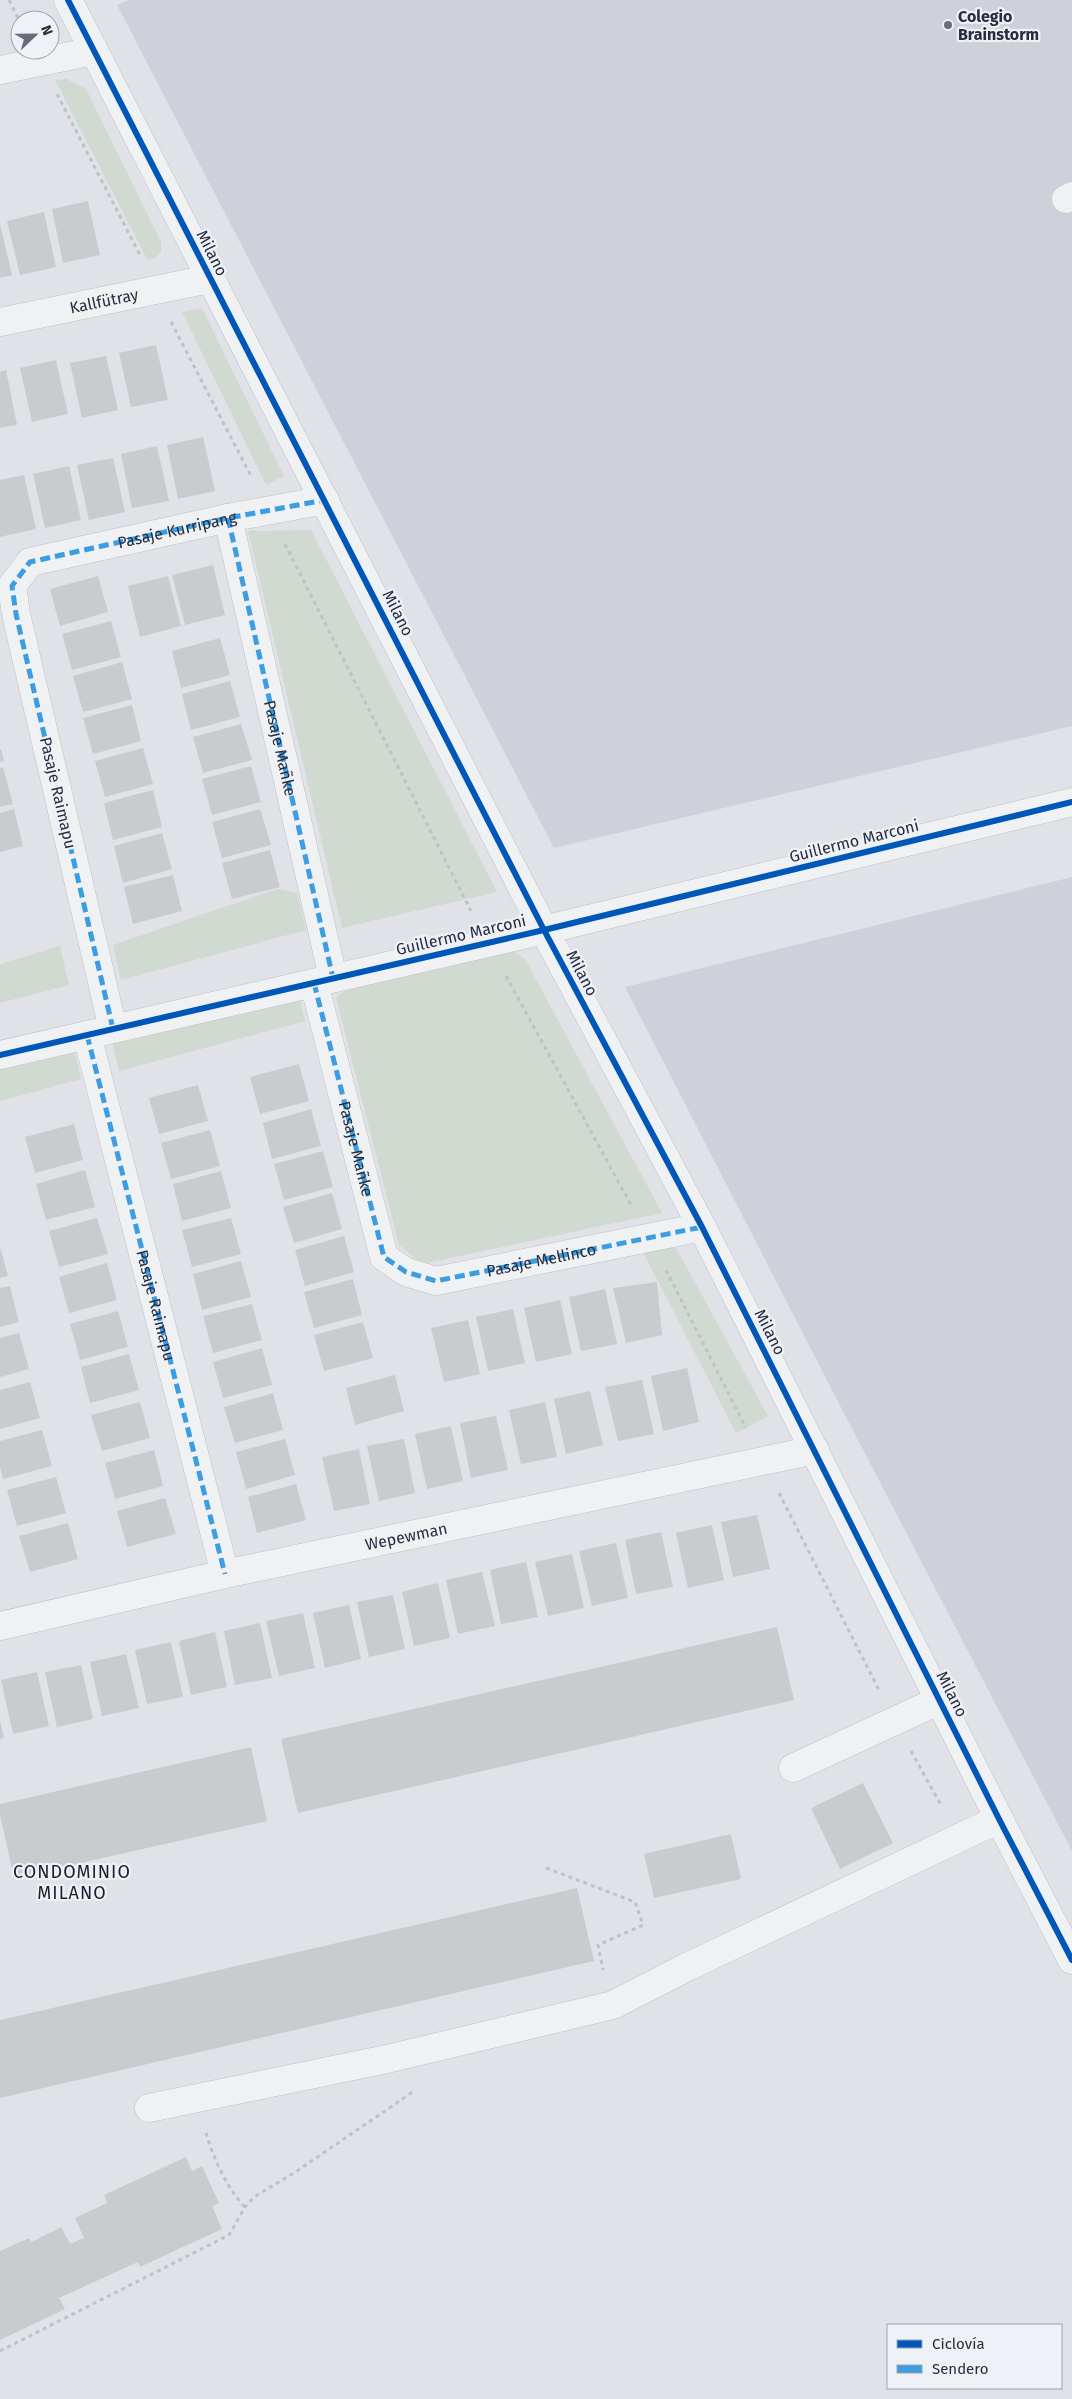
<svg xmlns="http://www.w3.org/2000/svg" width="1072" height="2399" font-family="'Fira Sans',sans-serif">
<rect width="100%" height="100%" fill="#e1e2e7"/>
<g fill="#cfd1da">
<polygon points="128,0 1072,0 1072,726 554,848 117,5"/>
<polygon points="1072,877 1072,1851 834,1394 625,987"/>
</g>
<g fill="#d0dad1">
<polygon points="67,79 86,89 161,242 161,252 154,259 147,259 55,80"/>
<polygon points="202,308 284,476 266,485 182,312"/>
<polygon points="311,530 497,892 342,928 248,531"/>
<polygon points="277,889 297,893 306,930 121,980 113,945"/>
<polygon points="60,946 69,985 0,1003 0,964"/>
<polygon points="509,948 525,959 662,1213 422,1264 399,1245 336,998 354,983"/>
<polygon points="296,983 305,1021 119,1071 111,1036"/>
<polygon points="72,1041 81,1079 0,1101 0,1062"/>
<polygon points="674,1244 768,1416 736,1433 643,1252"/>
</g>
<g fill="#c9cbcf">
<polygon points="88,201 100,255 63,263 52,209"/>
<polygon points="44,212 56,267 20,275 7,221"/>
<polygon points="0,224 12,275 0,278"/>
<polygon points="156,345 168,400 131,407 119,353"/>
<polygon points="106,356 118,410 82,418 70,363"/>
<polygon points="56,360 68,414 32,422 20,368"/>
<polygon points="6,370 17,425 0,428 0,372"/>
<polygon points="203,437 215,491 178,499 167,445"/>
<polygon points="157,446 169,501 132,508 121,454"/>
<polygon points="113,458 125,512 89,520 77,465"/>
<polygon points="69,466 81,520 45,528 33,474"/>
<polygon points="24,475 36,529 0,537 0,480"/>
<polygon points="213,565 225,615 185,625 172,575"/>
<polygon points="98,576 108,612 60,626 50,589"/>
<polygon points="168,576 181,626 140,637 128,586"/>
<polygon points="111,621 121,657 72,670 62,634"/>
<polygon points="220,638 230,675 181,688 172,651"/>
<polygon points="122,662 132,699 83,712 73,676"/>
<polygon points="230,681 240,717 191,730 182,694"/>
<polygon points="132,705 141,741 93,754 83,718"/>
<polygon points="241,724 252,760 203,773 193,737"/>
<polygon points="143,748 153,784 105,797 95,761"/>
<polygon points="1,749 4,761 0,762 0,750"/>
<polygon points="251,766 261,802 212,815 202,779"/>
<polygon points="3,767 13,804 0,807 0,768"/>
<polygon points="153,790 162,827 113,840 104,803"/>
<polygon points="14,809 23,846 0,852 0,813"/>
<polygon points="260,809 271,845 222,858 212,822"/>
<polygon points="162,833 172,869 123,883 114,846"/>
<polygon points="270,850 280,887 232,899 222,863"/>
<polygon points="173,875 182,911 133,924 124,887"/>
<polygon points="299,1064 309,1101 260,1114 250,1077"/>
<polygon points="198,1085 208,1121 159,1134 149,1098"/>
<polygon points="311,1109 321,1146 272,1159 263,1123"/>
<polygon points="74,1124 83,1160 35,1173 25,1137"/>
<polygon points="210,1130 220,1166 171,1179 161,1143"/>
<polygon points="323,1151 333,1187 284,1200 274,1164"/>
<polygon points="85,1170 95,1207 46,1220 36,1184"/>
<polygon points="221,1171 231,1208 182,1221 173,1184"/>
<polygon points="332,1193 342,1229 294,1243 283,1207"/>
<polygon points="97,1218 108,1254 59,1267 49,1231"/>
<polygon points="231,1218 241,1254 192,1267 182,1230"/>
<polygon points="344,1236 354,1272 305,1286 295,1250"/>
<polygon points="0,1247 8,1276 0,1278"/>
<polygon points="241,1261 251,1297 202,1310 193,1274"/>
<polygon points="107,1263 117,1300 69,1313 59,1277"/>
<polygon points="353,1279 362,1315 314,1328 304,1292"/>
<polygon points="657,1282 662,1335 626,1343 613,1288"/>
<polygon points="10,1286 19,1322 0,1327 0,1288"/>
<polygon points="605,1289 617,1344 581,1351 569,1297"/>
<polygon points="560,1300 572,1354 536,1362 524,1308"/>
<polygon points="252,1304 262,1340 213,1353 203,1316"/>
<polygon points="513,1309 525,1363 488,1371 476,1317"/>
<polygon points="118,1311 128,1347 80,1360 70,1324"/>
<polygon points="468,1320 480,1374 444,1382 431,1328"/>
<polygon points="363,1322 373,1358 324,1371 314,1335"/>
<polygon points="19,1333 29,1369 0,1377 0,1338"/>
<polygon points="262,1348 272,1385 223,1398 213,1362"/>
<polygon points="129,1354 139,1390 90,1403 81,1367"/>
<polygon points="687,1368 699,1422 663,1431 651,1376"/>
<polygon points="395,1375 404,1411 355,1425 346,1388"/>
<polygon points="642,1380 654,1434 618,1441 605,1387"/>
<polygon points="30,1382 40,1418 0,1429 0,1390"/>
<polygon points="590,1391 603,1445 566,1454 554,1399"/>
<polygon points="273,1393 283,1430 235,1443 224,1407"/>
<polygon points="140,1402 150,1438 102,1451 91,1415"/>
<polygon points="545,1402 557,1457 521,1464 509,1410"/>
<polygon points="496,1416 508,1470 471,1478 460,1423"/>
<polygon points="451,1426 463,1481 427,1489 415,1434"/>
<polygon points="42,1430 52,1466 3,1479 0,1467 0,1441"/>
<polygon points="285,1439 295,1475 246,1489 236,1452"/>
<polygon points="404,1439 415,1493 379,1501 367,1446"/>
<polygon points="359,1449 370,1504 334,1511 322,1457"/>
<polygon points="154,1450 163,1486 115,1499 105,1463"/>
<polygon points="56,1477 66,1513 17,1526 7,1490"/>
<polygon points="296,1484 306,1520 257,1533 248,1497"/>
<polygon points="165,1498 176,1534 127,1547 117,1511"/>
<polygon points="757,1515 770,1569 733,1577 721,1522"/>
<polygon points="68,1523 78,1559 30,1572 19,1536"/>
<polygon points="712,1525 724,1580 688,1588 676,1533"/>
<polygon points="661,1532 673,1587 636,1594 625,1540"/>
<polygon points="616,1543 628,1598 592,1606 579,1551"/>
<polygon points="572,1554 584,1608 548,1616 535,1562"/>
<polygon points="526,1562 538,1617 501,1624 490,1570"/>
<polygon points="482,1572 495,1626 458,1634 446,1580"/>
<polygon points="438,1583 450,1638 414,1646 402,1592"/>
<polygon points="393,1595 405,1649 369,1657 357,1602"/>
<polygon points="349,1605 361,1659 325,1668 313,1613"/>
<polygon points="303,1613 315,1668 279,1676 266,1621"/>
<polygon points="260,1623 272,1678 235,1685 224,1631"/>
<polygon points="777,1627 794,1700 298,1813 281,1739"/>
<polygon points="215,1632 227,1687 191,1695 179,1641"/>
<polygon points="171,1642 183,1697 147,1704 135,1650"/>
<polygon points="126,1654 139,1708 102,1716 90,1662"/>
<polygon points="81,1665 93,1719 57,1727 45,1672"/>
<polygon points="37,1672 49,1726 13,1734 1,1680"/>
<polygon points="0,1721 4,1738 0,1739"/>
<polygon points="251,1747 267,1821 14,1878 0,1815 0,1804"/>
<polygon points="863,1783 893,1843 840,1869 811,1808"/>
<polygon points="731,1834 741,1879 654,1898 644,1854"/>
<polygon points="577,1888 594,1961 0,2098 0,2020"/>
<polygon points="186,2157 192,2171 202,2166 219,2203 212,2206 222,2229 140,2267 138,2262 59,2298 65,2309 0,2340 0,2251 29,2238 31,2242 61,2227 70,2244 84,2238 75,2218 107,2203 104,2195"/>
</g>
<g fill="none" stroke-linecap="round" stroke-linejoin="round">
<defs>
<g id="minor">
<polyline points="68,0 544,930 702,1227 999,1819 1072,1960"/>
<polyline points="0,70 94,51"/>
<polyline points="1066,199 1072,196"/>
<path id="s1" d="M0 322 209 279"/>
<polyline points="228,518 333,978"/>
<polyline points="314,983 384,1257 406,1272 436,1281 702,1227"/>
<polyline points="113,1029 16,614 12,586 30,562 228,518 325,500"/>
<polyline points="87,1035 225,1574"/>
<polyline points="0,1055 544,930 1072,802"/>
<path id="s2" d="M0 1626 225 1574 815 1450"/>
<polyline points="793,1768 940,1700"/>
<polyline points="149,2108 387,2059 613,2005 687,1967 999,1819"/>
</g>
</defs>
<use href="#minor" stroke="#bfc0c5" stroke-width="29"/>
<g stroke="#c0c1c6" stroke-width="3" stroke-dasharray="4 4" stroke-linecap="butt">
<polyline points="9,0 20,22"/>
<polyline points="57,94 141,257"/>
<polyline points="171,322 252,478"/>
<polyline points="285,544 471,911"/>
<polyline points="506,976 631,1205"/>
<polyline points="666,1270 746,1428"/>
<polyline points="779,1493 879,1690"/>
<polyline points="911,1751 942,1807"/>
<polyline points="546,1868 635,1902 643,1925 598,1945 603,1970"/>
<path d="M206 2133C213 2157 227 2189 245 2207"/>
<polyline points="0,2351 229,2235 245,2207 254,2197 297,2171 414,2091"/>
</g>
<use href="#minor" stroke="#f0f1f3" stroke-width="28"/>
<g stroke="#3d9de3" stroke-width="5" stroke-dasharray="10 5" stroke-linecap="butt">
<path id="s3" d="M228 518 333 978"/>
<path id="s4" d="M314 983 384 1257 406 1272 436 1281 702 1227"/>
<path id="s5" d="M113 1029 16 614 12 586 30 562 228 518 325 500"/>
<path id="s6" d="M87 1035 225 1574"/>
</g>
<defs>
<g id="cycleway">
<polyline points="68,0 544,930 702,1227 999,1819 1072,1960"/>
<polyline points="0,1055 544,930 1072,802"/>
</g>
</defs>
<use href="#cycleway" stroke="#eef1f6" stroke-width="9"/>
<use href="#cycleway" stroke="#0057b8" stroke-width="6"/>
</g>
<circle fill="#686c7a" stroke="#eef1f6" stroke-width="2" cx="948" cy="25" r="5"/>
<g text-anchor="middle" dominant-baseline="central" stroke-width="4.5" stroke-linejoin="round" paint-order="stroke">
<g font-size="16" font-weight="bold" fill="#272d40" stroke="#eef1f6" text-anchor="start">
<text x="958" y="16">Colegio<tspan x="958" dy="18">Brainstorm</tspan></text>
</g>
<g font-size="16" fill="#272d40" stroke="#eef1f6">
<text transform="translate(212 253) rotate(63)">Milano</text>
<text stroke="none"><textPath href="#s1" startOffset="106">Kallfütray</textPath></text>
<text stroke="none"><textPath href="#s5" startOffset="635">Pasaje Kurripang</textPath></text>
<text transform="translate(398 613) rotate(63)">Milano</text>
<text stroke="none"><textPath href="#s3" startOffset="236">Pasaje Mañke</textPath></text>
<text transform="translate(58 793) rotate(77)">Pasaje Raimapu</text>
<text transform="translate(854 841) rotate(-14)">Guillermo Marconi</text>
<text transform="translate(461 935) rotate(-13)">Guillermo Marconi</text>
<text transform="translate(582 973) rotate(62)">Milano</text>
<text stroke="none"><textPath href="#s4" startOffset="171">Pasaje Mañke</textPath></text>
<text stroke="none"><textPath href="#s4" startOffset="448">Pasaje Mellinco</textPath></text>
<text stroke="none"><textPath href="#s6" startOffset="279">Pasaje Raimapu</textPath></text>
<text transform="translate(770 1332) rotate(63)">Milano</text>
<text stroke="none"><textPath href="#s2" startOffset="416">Wepewman</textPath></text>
<text transform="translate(952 1694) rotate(63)">Milano</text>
</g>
<g font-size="18" letter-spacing="1" fill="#191f31" stroke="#eef1f6">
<text x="72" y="1872">CONDOMINIO<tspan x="72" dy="21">MILANO</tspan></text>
</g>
</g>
<rect x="887" y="2324" width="175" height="65" fill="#eef1f6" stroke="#9ea3ad"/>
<rect x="897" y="2340" width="25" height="8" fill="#0057b8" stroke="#9ea3ad"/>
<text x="932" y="2349" font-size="15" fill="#272d40">Ciclovía</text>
<rect x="897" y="2365" width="25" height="8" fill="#3d9de3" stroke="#9ea3ad"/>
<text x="932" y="2374" font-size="15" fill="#272d40">Sendero</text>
<g transform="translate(35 35) rotate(68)"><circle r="24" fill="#eef1f6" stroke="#9ea3ad"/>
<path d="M0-4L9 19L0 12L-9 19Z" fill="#686c7a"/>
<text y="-8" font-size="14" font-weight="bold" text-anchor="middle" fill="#272d40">N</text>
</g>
</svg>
